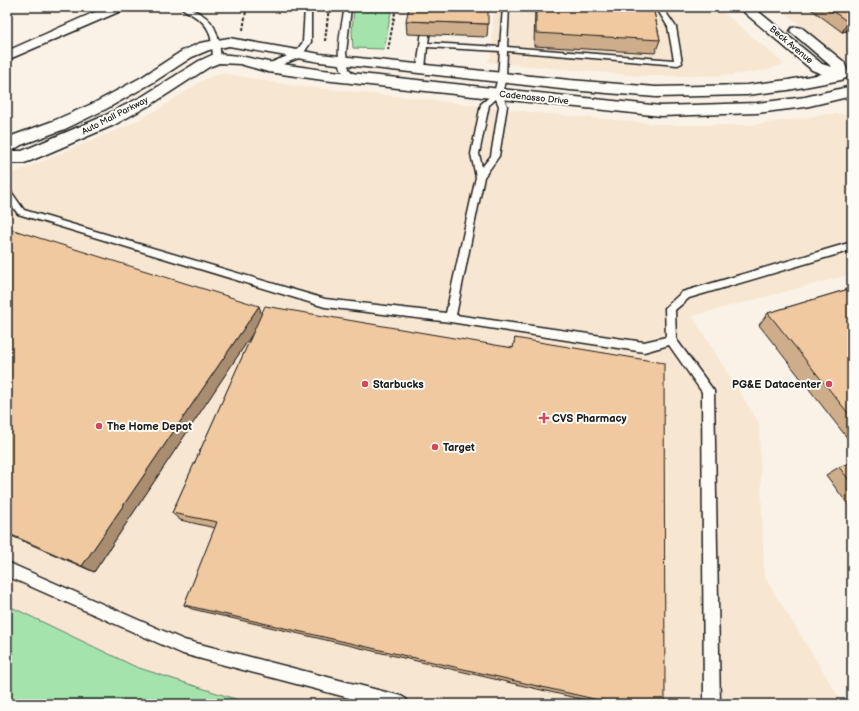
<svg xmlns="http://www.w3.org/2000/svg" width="859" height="711" font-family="'Balsamiq Sans',sans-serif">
<rect width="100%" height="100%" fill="#faf2e6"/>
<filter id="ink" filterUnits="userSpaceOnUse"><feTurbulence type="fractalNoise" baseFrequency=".025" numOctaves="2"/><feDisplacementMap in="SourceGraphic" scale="8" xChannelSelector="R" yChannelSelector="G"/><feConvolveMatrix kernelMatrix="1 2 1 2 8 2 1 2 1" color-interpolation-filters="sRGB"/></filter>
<g filter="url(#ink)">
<g fill="#f7e6d1">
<polygon points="494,7 717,7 784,64 767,70 731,75 690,76 641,76 487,62 491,57"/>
<polygon points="778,7 852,7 852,66"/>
<polygon points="222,73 294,86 413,98 529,112 668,125 751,125 798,119 824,114 842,114 852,117 852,274 692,316 759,423 764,576 843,704 251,704 136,667 7,605 7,176 131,124 159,109 205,79"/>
</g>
<g fill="#a4e4ac" stroke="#608064">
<polygon points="354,7 392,7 384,49 353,48 352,31"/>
<polygon points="7,605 136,667 251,704 7,704"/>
</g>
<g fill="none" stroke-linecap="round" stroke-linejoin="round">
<defs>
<g id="service">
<path d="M181 7C189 7 194 10 201 14 218 24 219 40 221 58L220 60H217L213 58C212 42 212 27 197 18 192 14 185 11 181 7Z"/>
<polygon points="305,7 311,7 311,42 301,57 271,69 265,69 265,65 295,53 303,42"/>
<path d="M345 7H351L346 53 349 69 357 78 353 80C329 73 342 25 345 7Z"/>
<path d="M503 7H509L507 47 674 60 668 27 656 7H662L676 27 682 63 678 65 507 51 506 77 502 94 507 106 499 156 484 177 456 315 644 342 666 337 665 308 682 292 852 242V250L689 298 675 310 676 339 714 391 720 704H704L702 392 669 345 644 352 450 322 325 307 18 214 7 199V189L10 190 24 210 325 299 446 313 476 177 471 154 481 104 494 93 498 77 500 51 427 47 425 69 421 71H418L417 69 422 30 426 28 430 30 428 43 500 47ZM496 99 499 106 491 156 482 167 479 154 489 105Z"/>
<polygon points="7,562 184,640 401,696 406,699 409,704 372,704 183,654 7,576"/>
</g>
<polygon id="tertiary" points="738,7 753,7 822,64 832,67 790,31 792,28 797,27 802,28 844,62 849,75 846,78 841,80 788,90 747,95 656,97 570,90 320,62 229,46 209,50 192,57 152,83 106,109 65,129 21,145 12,151 22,151 102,117 143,96 199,61 212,55 217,54 240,56 268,62 323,70 661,106 757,103 805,97 852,86 852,96 805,107 757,113 661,116 323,80 268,72 240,64 219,63 209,67 155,102 114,125 30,161 24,163 7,163 7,139 9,137 53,121 94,103 142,77 182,51 200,43 229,38 320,54 570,80 656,87 747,85 788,80 822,74 812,70"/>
<polygon id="motorway" points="106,7 125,7 123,10 7,60 7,51"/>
</defs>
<use href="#service" stroke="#1c1c1c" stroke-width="3"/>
<use href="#tertiary" stroke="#1c1c1c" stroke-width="3"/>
<use href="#motorway" stroke="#1c1c1c" stroke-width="3"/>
<g stroke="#1c1c1c" stroke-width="2" stroke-dasharray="3 2" stroke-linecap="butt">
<polyline points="243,30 246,11 254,7"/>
<polyline points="325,41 329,7"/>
<polyline points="388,50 396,7"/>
</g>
<use href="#service" fill="#fdfcf7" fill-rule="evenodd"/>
<use href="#tertiary" fill="#fdfcf7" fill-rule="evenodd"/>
<use href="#motorway" fill="#fdfcf7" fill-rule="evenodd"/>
</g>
<g fill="#cead8a" stroke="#1c1c1c">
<polygon points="535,7 653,7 660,40 655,53 534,46"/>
<polygon points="808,7 852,7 852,30 842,32"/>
<polygon points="406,21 488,24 487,37 407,34"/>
<polygon points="7,228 262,315 513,348 515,338 665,704 602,704 192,609 184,605 215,528 180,520 172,513 254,331 94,572 7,534"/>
<polygon points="852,288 852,444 759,325 768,313"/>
<polygon points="852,462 852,510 826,475 839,467"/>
</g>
<g fill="#a88d70" stroke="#1c1c1c">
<polygon points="852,21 852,30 842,32 848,22"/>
<polygon points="259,306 263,318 94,572 82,566"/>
</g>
<g fill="#f0c9a0" stroke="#1c1c1c">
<polygon points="409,7 488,7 488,24 406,21"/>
<polygon points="536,7 653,7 660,40 536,33"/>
<polygon points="827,7 852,7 852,21 848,22"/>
<polygon points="7,228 259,306 82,566 7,533"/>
<polygon points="852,288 852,418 768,313"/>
<polygon points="265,306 513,348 515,338 664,363 665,704 616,704 184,605 217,522 172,513"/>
<polygon points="852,462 852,484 839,467"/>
</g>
</g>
<g fill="#d1495b" stroke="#fdfcf7" stroke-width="1.5">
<circle cx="365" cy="384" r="4"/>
<circle cx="829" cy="384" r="4"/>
<path d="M542 412h4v4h4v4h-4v4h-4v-4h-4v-4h4z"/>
<circle cx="99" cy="426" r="4"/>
<circle cx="435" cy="447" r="4"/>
</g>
<g text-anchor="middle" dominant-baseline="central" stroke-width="4" stroke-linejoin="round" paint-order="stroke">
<g font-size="9" fill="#1c1c1c" stroke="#fdfcf7">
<text transform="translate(791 45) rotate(40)">Beck Avenue</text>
<text transform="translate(534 98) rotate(6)">Cadenasso Drive</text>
<text transform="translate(115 116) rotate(-27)">Auto Mall Parkway</text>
</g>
<g font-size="11" font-weight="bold" fill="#1c1c1c" stroke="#fdfcf7" text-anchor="start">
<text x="373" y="384">Starbucks</text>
<text x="821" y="384" text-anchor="end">PG&amp;E Datacenter</text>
<text x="552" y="418">CVS Pharmacy</text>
<text x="107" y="426">The Home Depot</text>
<text x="443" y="447">Target</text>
</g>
</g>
<rect width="859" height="711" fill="none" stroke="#fdfcf7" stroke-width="24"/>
<rect x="12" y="12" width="835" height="687" fill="none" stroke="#1c1c1c" stroke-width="1.5" filter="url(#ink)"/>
</svg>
